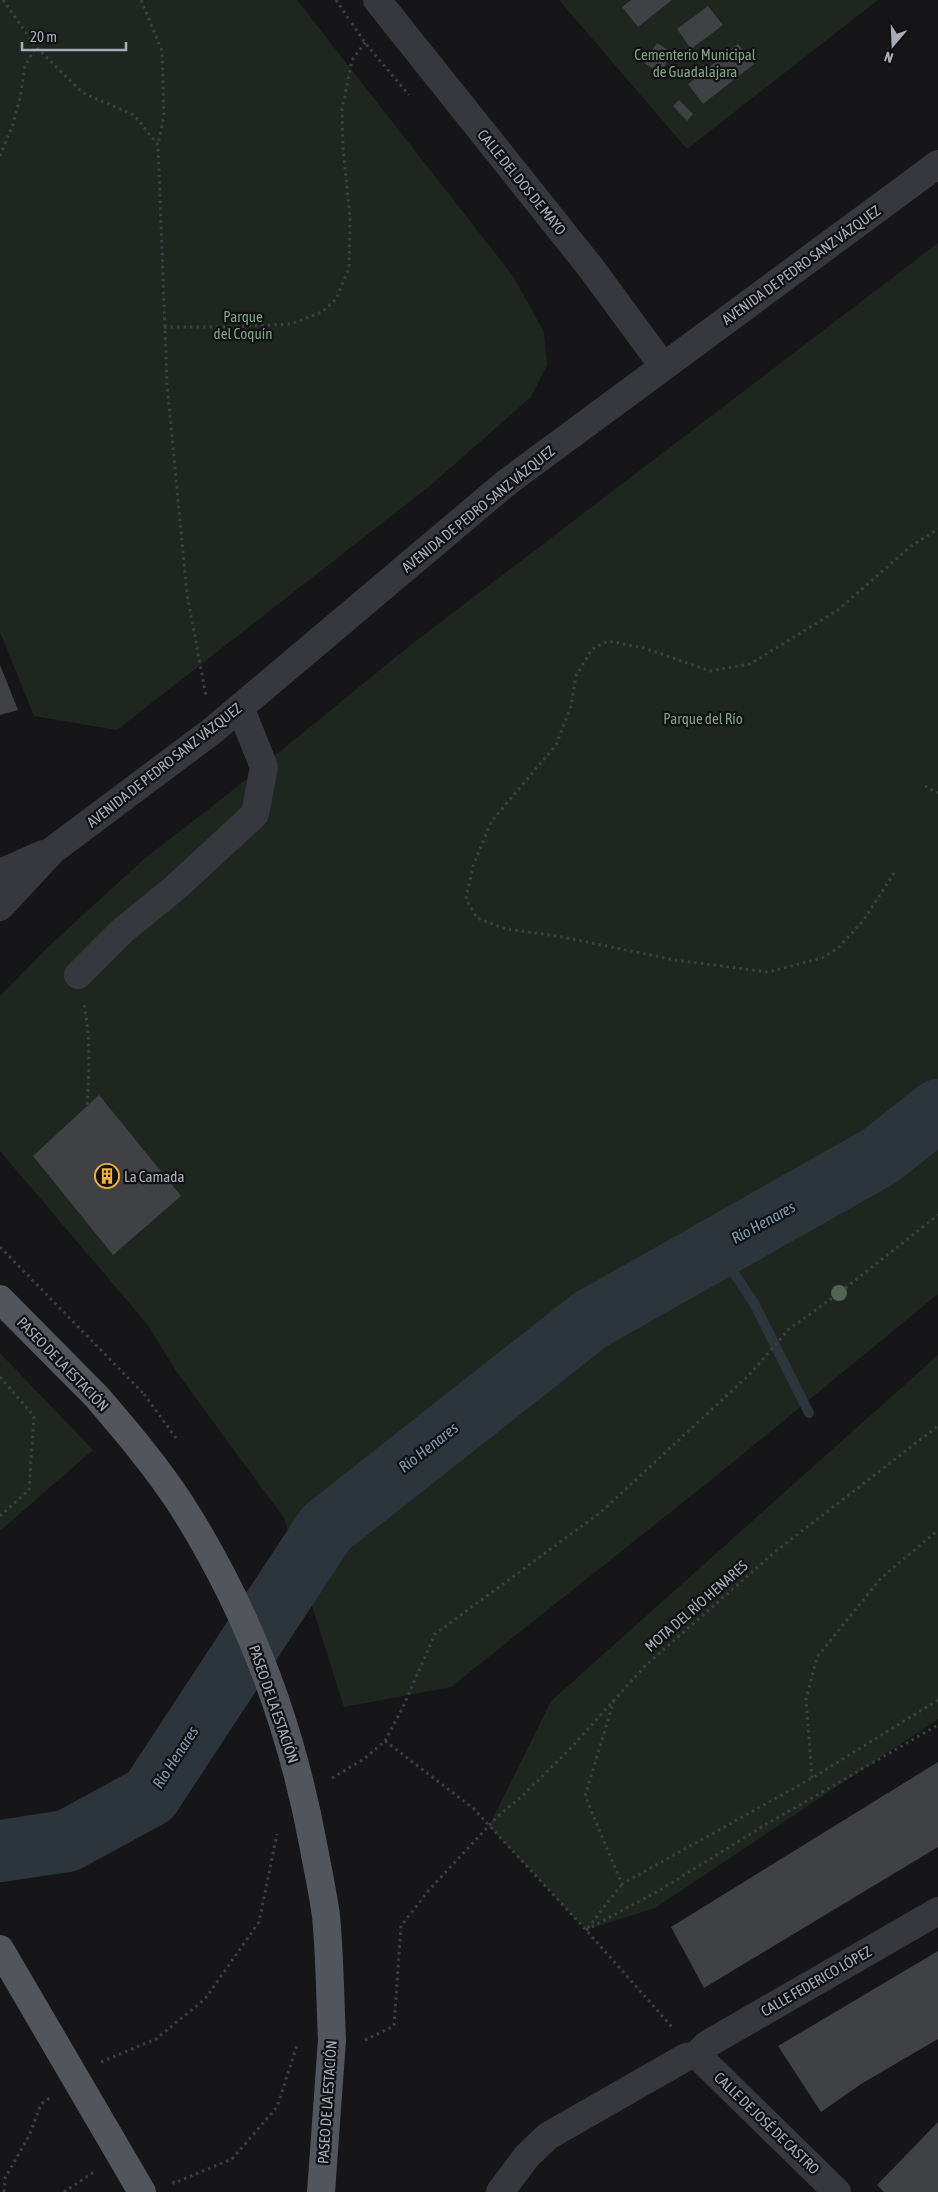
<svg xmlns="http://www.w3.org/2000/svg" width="938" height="2192" font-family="'Asap Condensed',sans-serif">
<rect width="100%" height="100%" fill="#161618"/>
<g fill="#1e261f">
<polygon points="0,0 297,0 513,276 544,332 547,365 531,397 431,485 117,730 34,716 0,632"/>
<polygon points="559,0 878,0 687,149"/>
<polygon points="938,243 938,1294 726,1468 451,1687 344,1707 284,1518 176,1371 147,1324 0,1151 0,996 47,948 144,859 228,794 408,647"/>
<polygon points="0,1353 93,1450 0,1531"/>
<polygon points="938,1355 938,1719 655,1908 586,1930 489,1826 551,1701"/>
</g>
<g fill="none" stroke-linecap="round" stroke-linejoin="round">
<polyline stroke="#2c353c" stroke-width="10" points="717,1248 754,1303 809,1413"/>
<polyline stroke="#2c353c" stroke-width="62" points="0,1851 67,1841 150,1796 326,1528 590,1320 880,1156 938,1110"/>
</g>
<g fill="#404145">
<polygon points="631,0 672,0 638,27 622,7"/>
<polygon points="708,6 723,25 691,49 677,29"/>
<polygon points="657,43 673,53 660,73 644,63"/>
<polygon points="738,44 754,64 703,104 688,84"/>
<polygon points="679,100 693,114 687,121 673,106"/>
<polygon points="0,665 18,710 0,715"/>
<polygon points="99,1095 181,1196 113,1255 33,1156"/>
<polygon points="938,1762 938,1847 704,1988 671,1927"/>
<polygon points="938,1951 938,2039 861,2084 821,2112 778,2046"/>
<polygon points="938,2122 938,2192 884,2192 877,2185"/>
</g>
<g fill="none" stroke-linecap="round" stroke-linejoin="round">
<g stroke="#3d3f44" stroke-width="3" stroke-dasharray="2.5 4" stroke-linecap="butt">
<polyline points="3,0 36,47 83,93 134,115 158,145 167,384 187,594 206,696"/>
<polyline points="141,0 162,51 164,116 158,145"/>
<polyline points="336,0 348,18"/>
<polyline points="352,23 365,43 409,95"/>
<polyline points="0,156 13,124 20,98 25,66 36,47"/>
<polyline points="164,327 226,327 291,324 322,312 336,299 349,268 350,218 343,148 342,109 352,60 367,40"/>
<polyline points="925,786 938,793"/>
<polyline points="894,873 863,921 838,948 822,958 768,972 675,960 557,936 506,929 477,918 466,899 473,866 491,822 556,745 571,706 576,676 592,649 608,641 644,648 710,671 750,664 838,610 911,546 938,529"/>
<path d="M84 1005C91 1038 89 1073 87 1107"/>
<polyline points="0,1247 144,1394"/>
<polyline points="0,1377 34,1416 29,1490 0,1516"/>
<polyline points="614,1700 585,1796 622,1884 812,1778 938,1700"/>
<polyline points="385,1741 403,1707 435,1634 601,1512 750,1374 789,1329 839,1293 938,1215"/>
<polyline points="332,1778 364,1759 385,1741 473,1808 586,1930 673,2028"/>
<polyline points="812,1778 806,1699 817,1657 881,1578 938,1530"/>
<polyline points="588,1928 622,1884"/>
<polyline points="586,1930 660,1890 765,1825 938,1725"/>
<polyline points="365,2040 394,2026 401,1926 429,1890 498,1816 521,1797 568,1751 645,1666 776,1551 938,1426"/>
<polyline points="101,2062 156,2039 205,1999 259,1922 277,1834"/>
<polyline points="173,2181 174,2183 232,2159 277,2107 297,2045"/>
<polyline points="4,2192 5,2178 29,2136 41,2104 51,2097"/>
<polyline points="64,2192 94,2172"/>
</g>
<g stroke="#37383d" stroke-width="28">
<polyline points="377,0 591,268 663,366"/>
<polyline points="0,873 43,854"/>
<polyline points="0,907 53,850 212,731 506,483 938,164"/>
<polyline points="78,975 122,931 175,888 255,814 264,767 240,707"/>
<polyline points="697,2055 706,2045 938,1911"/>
<polyline points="697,2055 837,2192"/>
<polyline points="500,2192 527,2156 548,2136 686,2057 697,2055"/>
</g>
<g stroke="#53555c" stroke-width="28">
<polyline points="0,1299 96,1396"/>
<polyline points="97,2115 142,2192"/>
<polyline points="321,2192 332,2040"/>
</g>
<polyline stroke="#3d3f44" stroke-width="3" stroke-dasharray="2.5 4" stroke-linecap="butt" points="144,1394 176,1438"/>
<g stroke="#53555c" stroke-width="28">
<path d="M96 1396C126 1431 157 1467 182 1506 248 1610 292 1728 314 1849 318 1871 323 1893 326 1916 330 1957 330 1999 332 2040"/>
<polyline points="0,1949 97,2115"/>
</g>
</g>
<circle fill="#506452" cx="839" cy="1293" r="8"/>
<defs>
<symbol id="building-ring" viewBox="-11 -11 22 22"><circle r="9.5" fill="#111113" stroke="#f2b134" stroke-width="1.5"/><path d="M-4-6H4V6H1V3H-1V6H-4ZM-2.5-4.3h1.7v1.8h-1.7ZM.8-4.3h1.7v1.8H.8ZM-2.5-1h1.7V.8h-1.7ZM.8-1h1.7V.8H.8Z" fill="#f2b134"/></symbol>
</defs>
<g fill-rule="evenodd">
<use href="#building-ring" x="93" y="1162" width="28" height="28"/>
</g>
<g text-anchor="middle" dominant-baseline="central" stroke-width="4.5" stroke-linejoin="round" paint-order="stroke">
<g font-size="15" fill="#7fa381" stroke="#111113">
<text x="695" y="54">Cementerio Municipal<tspan x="695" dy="17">de Guadalajara</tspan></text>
<text x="243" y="316">Parque<tspan x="243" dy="17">del Coquín</tspan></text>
<text x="703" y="718">Parque del Río</text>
</g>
<g font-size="15" fill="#a8adb8" stroke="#111113">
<text transform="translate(522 182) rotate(51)">CALLE DEL DOS DE MAYO</text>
<text transform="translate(801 265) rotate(-36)">AVENIDA DE PEDRO SANZ VÁZQUEZ</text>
<text transform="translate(478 509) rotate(-39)">AVENIDA DE PEDRO SANZ VÁZQUEZ</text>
<text transform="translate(164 765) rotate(-38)">AVENIDA DE PEDRO SANZ VÁZQUEZ</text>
<text transform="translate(63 1364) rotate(46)">PASEO DE LA ESTACIÓN</text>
<text transform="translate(696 1606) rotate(-41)">MOTA DEL RÍO HENARES</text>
<text transform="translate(274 1704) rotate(71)">PASEO DE LA ESTACIÓN</text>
<text transform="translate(816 1981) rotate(-30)">CALLE FEDERICO LÓPEZ</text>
<text transform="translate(327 2102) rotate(-86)">PASEO DE LA ESTACIÓN</text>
<text transform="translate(767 2123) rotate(44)">CALLE DE JOSÉ DE CASTRO</text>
</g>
<g font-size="15" fill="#a8adb8" stroke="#111113" text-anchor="start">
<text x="124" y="1176">La Camada</text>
</g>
<g font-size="16" font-style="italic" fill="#7f9bb3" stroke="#111113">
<text transform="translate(763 1222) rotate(-29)">Río Henares</text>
<text transform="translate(428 1447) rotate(-38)">Río Henares</text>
<text transform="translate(175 1757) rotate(-57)">Río Henares</text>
</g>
</g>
<g transform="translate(893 45) rotate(199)" stroke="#111113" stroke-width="4" paint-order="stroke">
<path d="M0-4L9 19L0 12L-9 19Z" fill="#a8adb8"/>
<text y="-8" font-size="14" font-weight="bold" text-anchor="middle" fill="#a8adb8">N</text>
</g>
<path d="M22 42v8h104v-8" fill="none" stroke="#a8adb8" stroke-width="2.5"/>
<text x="30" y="42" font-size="15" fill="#a8adb8" stroke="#111113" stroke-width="4" paint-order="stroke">20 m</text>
</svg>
